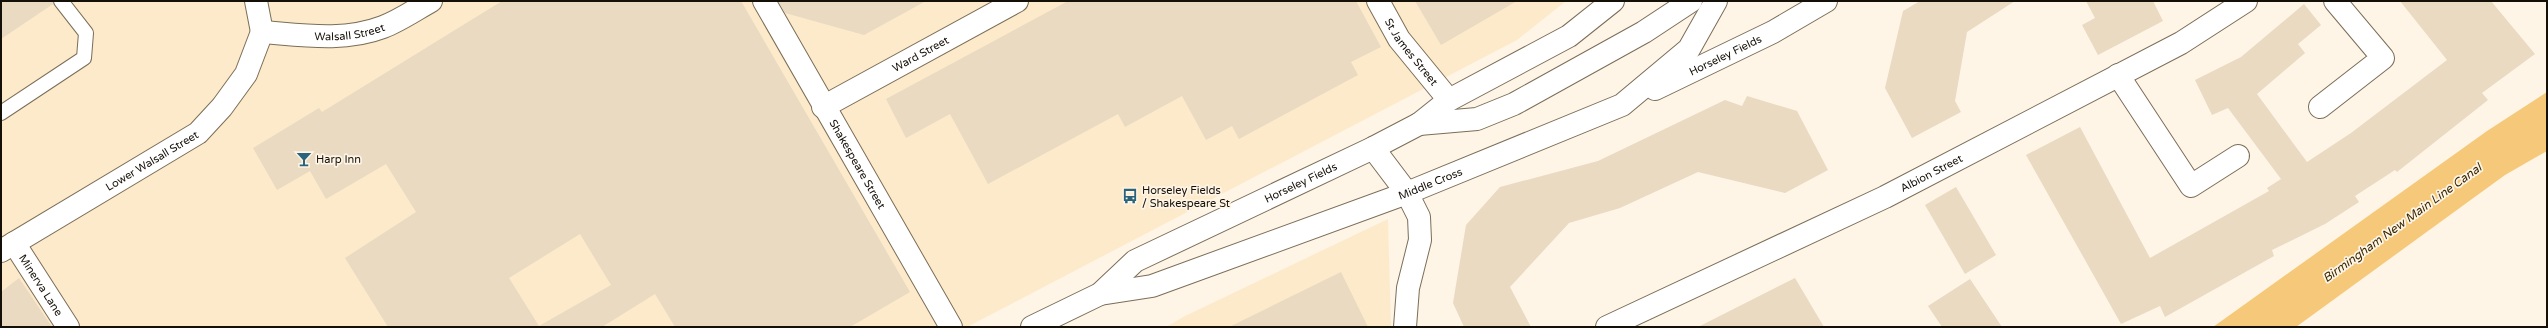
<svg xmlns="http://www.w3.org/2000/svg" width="2548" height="328" font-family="'Varela Round',sans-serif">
<rect width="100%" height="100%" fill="#fef5e6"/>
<g fill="#fdeaca">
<polygon points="1,1 1566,1 1517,40 967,327 1,327"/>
<polygon points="1388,219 1391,327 1166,327 1185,316"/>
</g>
<polygon fill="#f6c97a" points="2547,92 2547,151 2505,175 2296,327 2213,327 2487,131"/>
<g fill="#e9dac1" fill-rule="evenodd">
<polygon points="1,1 53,1 53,4 1,39"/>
<path d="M502 1H741L910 292 850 327H675L655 294 602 327H388L345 258 416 212 386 164 326 199 310 171 277 190 253 148 319 108 322 112ZM580 234 611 285 539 326 509 278Z"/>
<polygon points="778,1 926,1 864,35 785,13"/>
<polygon points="1068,1 1356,1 1381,47 1351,62 1358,75 1239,139 1232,126 1206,140 1182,96 1125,127 1118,114 988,184 950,114 906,138 886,99"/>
<polygon points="1415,1 1517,1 1441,45"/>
<polygon points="1920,1 2015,1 1967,32 1955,101 1961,112 1912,138 1885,88 1903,11"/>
<polygon points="2086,1 2153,1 2163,21 2098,55 2082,25 2095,18"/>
<polygon points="2400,1 2491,1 2535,54 2482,93 2488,100 2397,172 2395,170 2355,196 2359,202 2325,224 2272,250 2274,256 2165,317 2160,306 2121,324 2026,155 2080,127 2150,258 2269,191 2267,188 2281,179 2228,108 2212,115 2195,80 2241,57 2304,4 2321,25 2298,44 2305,53 2257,94 2307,162 2351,133 2447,60"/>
<polygon points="1747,96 1797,111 1828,170 1785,193 1698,172 1620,208 1569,223 1510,287 1531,327 1464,327 1453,303 1466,225 1500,187 1598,161 1725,100 1742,106"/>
<polygon points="1956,187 1996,255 1965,274 1925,205"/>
<polygon points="1341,272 1368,327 1229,327"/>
<polygon points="19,278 52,327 1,327 1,292"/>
<polygon points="1795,278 1824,327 1698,327"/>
<polygon points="1970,279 2002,327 1942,327 1928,306"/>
</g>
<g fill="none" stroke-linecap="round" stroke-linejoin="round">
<defs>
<polyline id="lane" points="1,113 84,58 86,33 61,1"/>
<g id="street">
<polyline points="256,1 262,32"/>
<path id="s1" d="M764 1 951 327"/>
<path id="s2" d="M1378 1 1399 39 1449 100"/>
<path id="s3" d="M262 32C302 35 344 42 383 27 399 21 415 10 431 1"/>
<polyline points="2118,75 2191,186 2238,156"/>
<path id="s4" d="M823 107 1017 1"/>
<polyline points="2320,107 2383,58 2335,1"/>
<polyline points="1373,148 1407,193 1419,217 1420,240 1408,288 1405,327"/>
<path id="s5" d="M14 243 68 327"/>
<path id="s6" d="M1 251 198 133 222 107 246 74 262 32"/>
<path id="s7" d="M1607 327 1885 197 2181 43 2246 1"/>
</g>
<g id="highway">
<path id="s8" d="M1655 89 1773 32 1826 1"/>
<polyline points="1419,124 1477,119 1514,104 1644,32 1691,1"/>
<path id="s9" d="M1100 294 1152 286 1407 193 1622 105 1689 49 1716 1"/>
<path id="s10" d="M1032 327 1100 294 1135 261 1373 148 1419 124 1449 100 1569 36 1613 1"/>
</g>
</defs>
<use href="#lane" stroke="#7b6e58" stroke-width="16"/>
<use href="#street" stroke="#7b6e58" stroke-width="24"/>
<use href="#highway" stroke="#7b6e58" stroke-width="24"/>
<use href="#lane" stroke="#fff" stroke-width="14"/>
<use href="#street" stroke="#fff" stroke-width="22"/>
<use href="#highway" stroke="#fff" stroke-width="22"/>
</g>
<defs>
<symbol id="bar-bare" viewBox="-9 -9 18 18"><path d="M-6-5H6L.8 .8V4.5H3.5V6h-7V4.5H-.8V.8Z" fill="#2a637c" stroke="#fef5e6" stroke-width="2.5" paint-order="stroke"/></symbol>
<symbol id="bus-bare" viewBox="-9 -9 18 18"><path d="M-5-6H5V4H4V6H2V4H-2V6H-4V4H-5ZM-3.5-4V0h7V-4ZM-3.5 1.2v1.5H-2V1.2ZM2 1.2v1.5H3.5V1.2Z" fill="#2a637c" stroke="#fef5e6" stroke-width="2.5" paint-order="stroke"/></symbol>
</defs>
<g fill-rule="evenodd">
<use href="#bar-bare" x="293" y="148" width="22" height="22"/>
<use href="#bus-bare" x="1119" y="185" width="22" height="22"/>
</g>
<g text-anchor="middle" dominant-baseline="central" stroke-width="3.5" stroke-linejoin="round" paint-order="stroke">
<g font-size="11" fill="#140f07" stroke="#fef5e6">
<text stroke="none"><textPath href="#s3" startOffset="88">Walsall Street</textPath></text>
<text stroke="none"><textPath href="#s2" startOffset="61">St James Street</textPath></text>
<text stroke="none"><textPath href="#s4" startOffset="111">Ward Street</textPath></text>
<text stroke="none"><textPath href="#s8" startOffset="78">Horseley Fields</textPath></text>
<text stroke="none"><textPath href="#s6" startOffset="176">Lower Walsall Street</textPath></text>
<text stroke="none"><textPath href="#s1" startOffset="188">Shakespeare Street</textPath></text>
<text stroke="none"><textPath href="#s7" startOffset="359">Albion Street</textPath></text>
<text stroke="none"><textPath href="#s10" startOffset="307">Horseley Fields</textPath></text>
<text stroke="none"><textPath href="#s9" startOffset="349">Middle Cross</textPath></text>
<text stroke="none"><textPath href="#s5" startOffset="50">Minerva Lane</textPath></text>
</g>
<g font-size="11" fill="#140f07" stroke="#fef5e6" text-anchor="start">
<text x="316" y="159">Harp Inn</text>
<text x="1142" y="190">Horseley Fields<tspan x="1142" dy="13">/ Shakespeare St</tspan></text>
</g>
<g font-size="12" font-style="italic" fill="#392703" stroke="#fef5e6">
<text transform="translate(2402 223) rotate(-36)">Birmingham New Main Line Canal</text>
</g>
</g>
<rect width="2548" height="328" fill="none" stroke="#140f07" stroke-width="4"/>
</svg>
